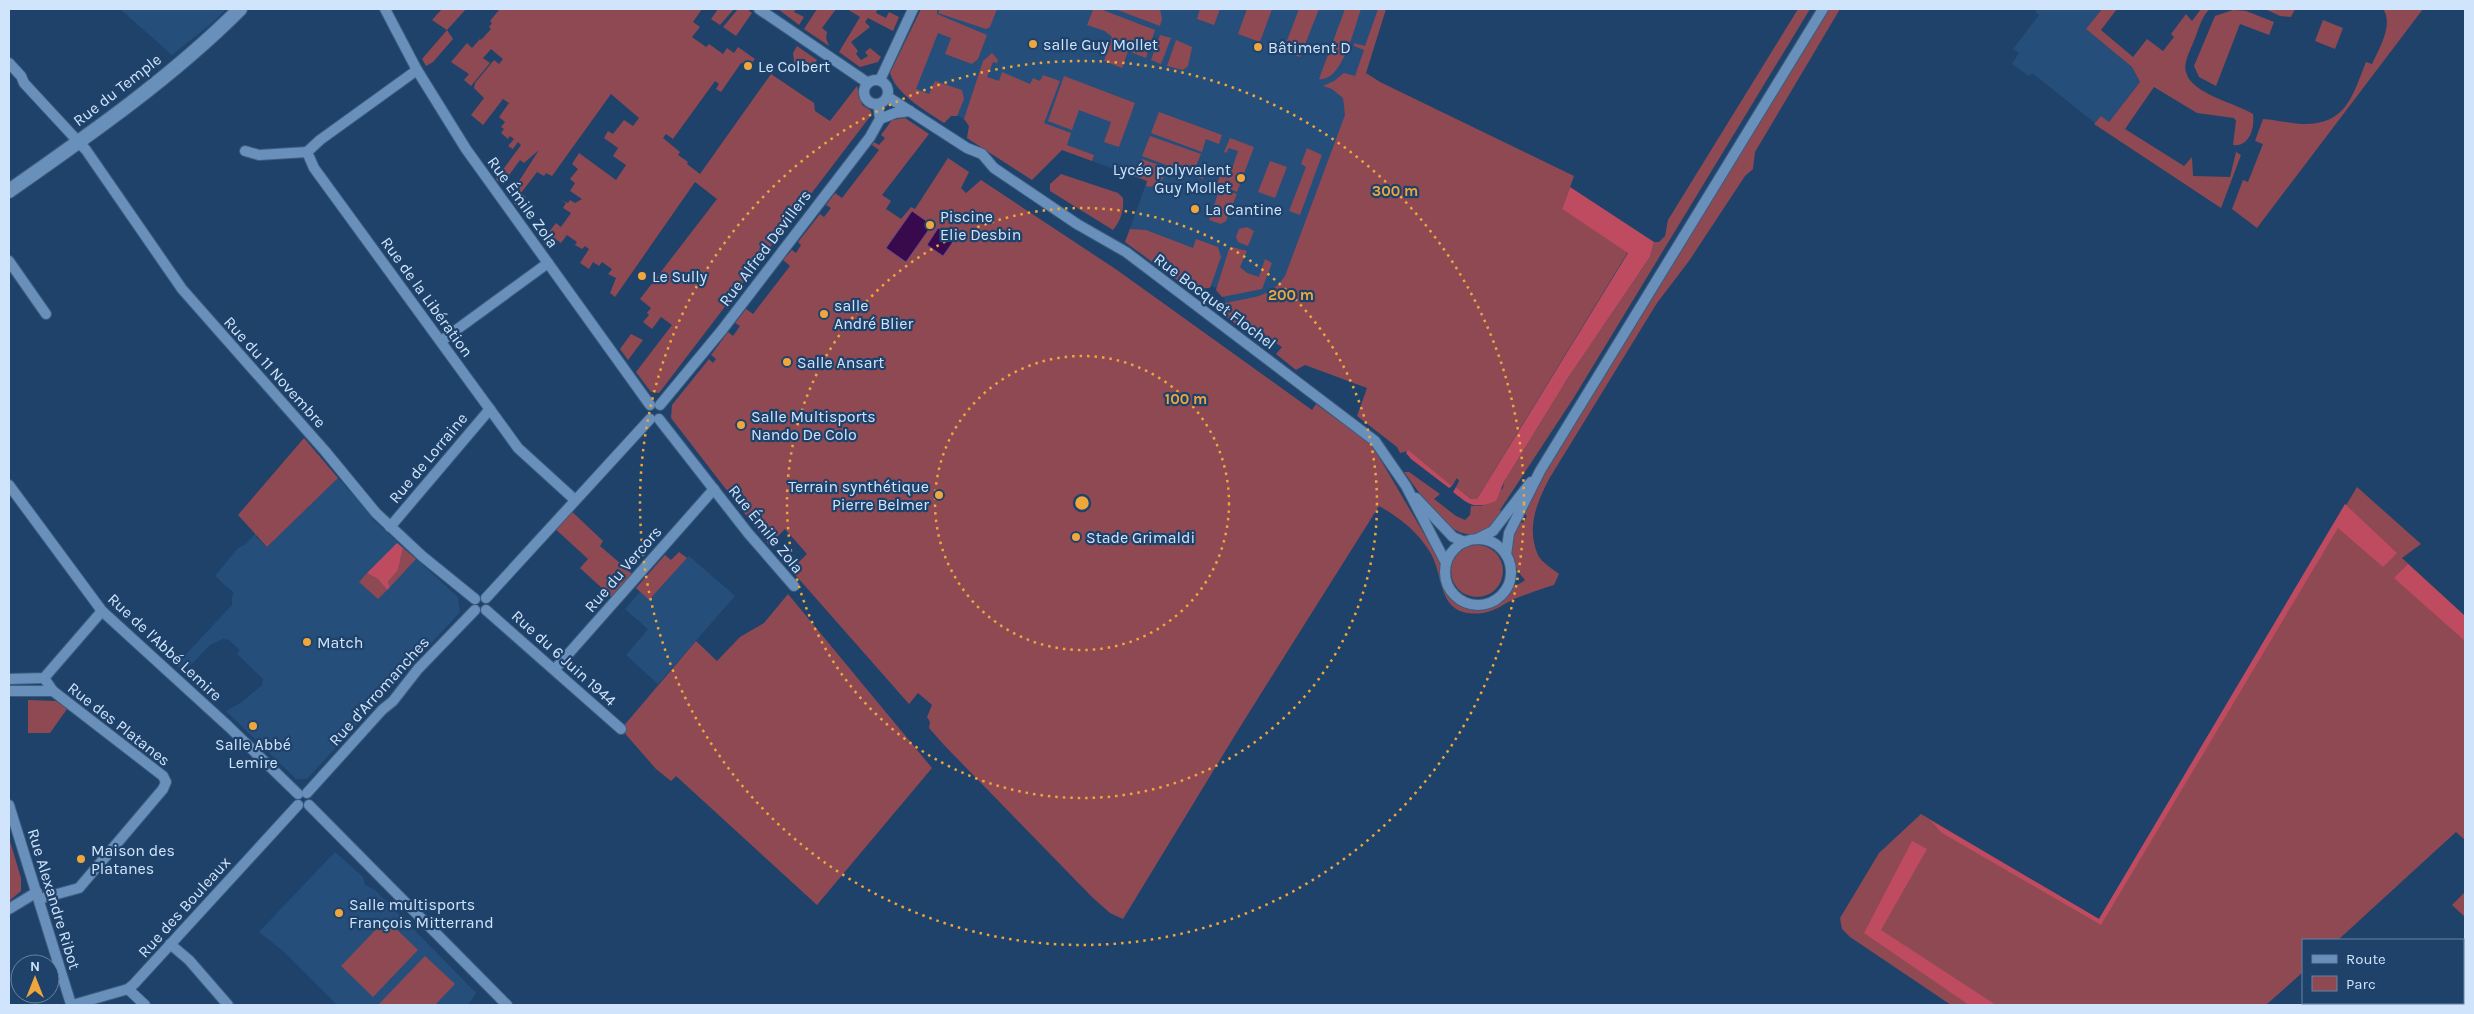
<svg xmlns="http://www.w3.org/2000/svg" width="2474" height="1014" font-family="Karla,sans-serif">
<rect width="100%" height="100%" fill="#1f426a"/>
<g fill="#254e7b">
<polygon points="120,9 226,9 212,23 172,55"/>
<polygon points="921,9 1386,9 1366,73 1380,82 1279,345 1275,343 1270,350 1220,312 1222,304 1225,303 1224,297 1222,297 1217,288 1211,286 1196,294 1125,242 1147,181 1062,150 1032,180 967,138 969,126 966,121 959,116 952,116 944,123 914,103 894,84 890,73"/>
<polygon points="2036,9 2102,9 2086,29 2132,67 2140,82 2109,122 2101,116 2095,123 2032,73 2029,76 2012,64 2019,53 2013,49 2039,15 2035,11"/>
<polygon points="338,478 372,516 371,518 458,597 460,612 307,779 296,779 226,711 242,702 262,685 263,679 237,654 240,650 229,640 223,639 210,645 183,673 176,665 232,605 232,597 234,593 215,576 238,548 246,544 256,533 256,537 267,547"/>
<polygon points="689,556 735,596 658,684 626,655 648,629 625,609 640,592 649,600"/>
<polygon points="335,852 363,877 365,885 375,890 476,993 468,1005 337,1005 283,951 259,932"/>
</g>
<g fill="#8f4953">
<polygon points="442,9 466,9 447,30 453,39 433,62 426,66 422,59 447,30 432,20"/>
<polygon points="498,9 702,9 693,22 700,27 692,37 706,47 709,44 723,54 727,48 734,53 738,47 755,59 750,65 741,63 721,92 716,89 719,84 715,81 673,139 666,134 663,138 680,152 678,155 688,162 687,164 700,174 771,74 814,103 815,111 830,121 857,86 862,105 870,110 872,114 659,393 651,392 636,372 672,325 661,317 652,329 643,322 649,315 647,313 651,308 640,299 717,199 695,182 615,297 610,293 616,278 608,274 612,269 602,262 599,266 593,262 589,269 580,263 589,249 585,246 582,249 575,245 577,242 567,235 561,243 554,238 547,248 542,241 556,223 561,227 571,213 563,208 566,203 561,200 568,203 570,200 575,203 582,199 570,191 575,183 570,179 578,169 572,164 579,153 616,180 626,165 613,156 618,148 604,138 608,131 613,134 624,120 633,126 639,118 611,94 552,176 546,173 544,176 537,172 521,193 526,197 518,208 514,203 521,193 514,189 539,150 524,163 520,160 507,178 503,175 498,182 496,179 521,145 518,142 513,149 508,146 514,139 510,136 508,139 501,133 504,129 501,127 505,122 499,117 509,103 503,99 483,125 471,115 484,98 474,88 475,83 494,60 499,64 503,59 491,49 483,58 490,63 471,86 464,80 469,74 451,62 467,43 472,48 480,39 481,40 491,29 489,27 492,23 490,21 499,10"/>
<polygon points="718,9 734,9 720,25 711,19"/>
<polygon points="738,9 747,9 752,13 736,36 723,27"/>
<polygon points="778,9 796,9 794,12 804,17 799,25"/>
<polygon points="817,9 836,9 822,28 827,32 826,38 829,46 804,29"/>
<polygon points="847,9 875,9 877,10 876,13 886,18 889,12 899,17 893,31 868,18 865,22 870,27 851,42 858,51 856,54 861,60 868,56 865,52 870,48 881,57 878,62 860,67 839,52 860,17"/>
<path d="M921 9 937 10V14L987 35 978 59 972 64 945 54 951 38 938 33 916 89 929 94 935 81 962 90 964 99 957 116H951L944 123C925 110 898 96 890 73Z"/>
<polygon points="940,9 997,9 990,27 986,29 938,13"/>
<polygon points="1100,9 1155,30 1146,58 1128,51 1122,68 1104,61 1112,37 1105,31 1087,25 1093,10"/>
<polygon points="1115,9 1160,9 1162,19 1160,26"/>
<polygon points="1200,9 1220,9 1214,25 1197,19"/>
<polygon points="1247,9 1272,9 1260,42 1238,34"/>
<polygon points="1299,9 1319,9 1300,57 1283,51"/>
<path d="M1345 9H1361C1355 26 1342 83 1319 79Z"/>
<path d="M1378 9H1386L1366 73 1380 82 1574 176 1562 209 1628 252 1477 499H1471L1456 487 1459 481 1457 478 1452 486 1408 451 1400 453 1397 447 1357 416 1367 388 1305 365 1296 370 1276 354 1282 347 1276 343 1270 350 1220 312 1222 304C1248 297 1269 300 1285 276L1345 115 1343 98 1332 89 1323 86 1334 81 1344 73 1355 76 1364 50 1354 46V43L1365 46Z"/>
<path d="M1798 9H1810L1573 399 1500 510 1502 513C1463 568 1428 503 1404 472H1409L1440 494 1434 499 1456 516 1465 520 1470 515 1471 506H1481L1503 488 1504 482 1568 378 1650 257 1654 242H1659L1665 236 1668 220Z"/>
<path d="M1829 9H1840L1755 152 1753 169 1745 176 1689 261 1657 303 1549 479C1537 502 1526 528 1538 555 1541 562 1553 569 1559 574L1554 585C1541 589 1527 594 1514 599 1504 604 1495 611 1483 613 1436 619 1445 576 1430 552 1417 531 1400 518 1379 506L1240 727 1123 919 1110 913 1092 897 944 745 929 728 930 722 927 717 932 705 918 693 909 704 791 570 807 554 785 529 769 545 671 418 672 405 709 359 713 363 716 359 711 355 728 332 733 336 740 326 735 323 746 309 753 314 790 266 783 260 792 250 796 253 801 245 798 242 820 214 824 217 831 208 826 205 835 193 842 198 879 150 872 145 874 142 879 145 885 138 881 135 892 120 905 118 929 134 882 195 891 201 886 209 901 219 911 207 915 209 948 158 969 172 961 188 966 193 981 180 1117 270 1312 410 1316 404 1372 445 1440 561C1441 592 1460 622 1495 604 1502 600 1506 594 1512 588 1516 584 1521 584 1525 580 1507 560 1510 544 1519 521L1523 523 1527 516 1524 513 1550 464Z"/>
<path d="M2102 9H2117L2101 30 2133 57 2147 39 2163 51 2174 37 2171 34 2186 14 2192 21 2201 9H2210C2201 16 2198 32 2193 43 2190 51 2183 63 2186 72 2191 94 2236 103 2253 114 2255 129 2249 147 2233 145L2236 121 2234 118 2197 113 2154 87 2125 129 2184 166 2192 157 2193 176 2230 177 2236 152 2241 155 2221 208 2094 124 2101 116 2109 122 2140 82 2132 67 2086 29Z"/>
<polygon points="2265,9 2295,9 2291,17 2280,16"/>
<path d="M2383 9H2423L2257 228 2232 209 2243 180 2248 182 2263 144 2255 141 2263 119C2276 120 2289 123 2302 124 2346 125 2352 97 2366 62L2372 64C2379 49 2394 24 2383 9Z"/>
<polygon points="2233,10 2246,11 2274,22 2269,35 2240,24 2216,86 2199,77 2194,66 2215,16"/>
<polygon points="2323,20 2343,28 2335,49 2315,41"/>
<polygon points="1160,35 1171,38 1161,64 1151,60"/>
<polygon points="1176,40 1192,47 1188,66 1183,70 1167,66"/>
<polygon points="797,46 817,60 814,65 800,66 794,62 793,53"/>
<polygon points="992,53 998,60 997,63 993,62 987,77 999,81 1002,72 1030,84 1033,78 1040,81 1043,75 1060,81 1044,123 1071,133 1067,145 1094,155 1092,161 1062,150 1032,180 967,138 969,126 964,119 983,61"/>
<polygon points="1064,76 1135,103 1119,147 1104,142 1111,122 1079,110 1072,130 1048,121"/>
<polygon points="1159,112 1222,135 1219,144 1206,139 1202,152 1151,133"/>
<polygon points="1150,136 1201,154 1196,166 1206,170 1203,179 1142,156"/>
<polygon points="1230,138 1254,147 1237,192 1217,184 1220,176 1229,178 1238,151 1229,148 1226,153 1224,152"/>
<polygon points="1307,148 1322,155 1300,215 1289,211 1306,167 1301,164"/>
<path d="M1142 159 1167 168C1163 179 1160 189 1146 186L1147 181 1134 176Z"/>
<polygon points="1270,161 1287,167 1275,198 1258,192"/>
<path d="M1061 174 1118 193 1123 198C1124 210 1121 220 1113 230L1050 191V184Z"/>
<polygon points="1220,188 1237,194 1226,221 1221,224 1209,220"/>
<polygon points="1247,227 1254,231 1248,246 1238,242 1236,237 1239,229"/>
<polygon points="1130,229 1146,230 1193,248 1196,239 1218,247 1221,257 1210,288 1202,288 1196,294 1125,242"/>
<polygon points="1232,247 1247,251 1240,267 1247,273 1259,277 1265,259 1272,263 1262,289 1222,297 1216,290 1229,249"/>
<polygon points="631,334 643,340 628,360 620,349"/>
<polygon points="304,438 338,478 267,547 238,515"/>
<polygon points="2357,487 2421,544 2402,558 2465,616 2465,840 2456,832 2338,940 2303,940 2303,972 2266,1005 1951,1005 1850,937 1842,929 1840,918 1879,853 1921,814 2099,919"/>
<polygon points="567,507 603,541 600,546 636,577 616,601 580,568 588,559 551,525"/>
<circle cx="1477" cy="571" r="26"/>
<polygon points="403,548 416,559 390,587 388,582 398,570"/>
<polygon points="679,552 687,558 649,600 636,588 665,555 671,560"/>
<polygon points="367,573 378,579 387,590 378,599 359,582"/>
<polygon points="788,594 932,768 817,905 676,776 671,781 656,769 621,729 696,641 717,661 740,637 764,623"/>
<polygon points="28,700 56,701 67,709 50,733 28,733"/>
<polygon points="9,838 21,878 21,891 9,901"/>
<polygon points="2465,892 2465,917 2452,905"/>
<polygon points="386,919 418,950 373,997 341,966"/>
<polygon points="425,956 455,984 435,1005 378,1005"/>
<polygon points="2344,1003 2421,1003 2424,1005 2342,1005"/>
</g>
<g fill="#be4b5f">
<path d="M1570 187 1654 242 1650 257 1568 378 1504 482 1496 501C1473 509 1471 506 1453 492L1456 487 1471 499H1477L1628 253 1562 209Z"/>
<polygon points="1408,450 1452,486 1449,488 1411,459 1406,453"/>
<polygon points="2345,504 2397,553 2383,567 2338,528 2101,925 1942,833 1930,820 2099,919"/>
<polygon points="397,543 403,548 398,570 388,582 390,587 387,590 378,579 367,573"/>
<polygon points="2408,564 2465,616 2465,641 2394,578"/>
<polygon points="1912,841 1927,849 1881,930 1996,1005 1969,1005 1864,933"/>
</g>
<g fill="#39094d" stroke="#664b82">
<polygon points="912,211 932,225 906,262 886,248"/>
<polygon points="938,228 955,239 943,256 927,245"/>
</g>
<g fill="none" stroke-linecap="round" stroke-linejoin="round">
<defs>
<g id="minor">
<polyline points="385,9 417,70 466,149 650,405"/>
<polyline points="759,9 868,83"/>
<polyline points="9,63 21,76 24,83 86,150 182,289 325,451 376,513 422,556 475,599"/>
<polyline points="880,80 913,9"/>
<circle cx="876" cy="92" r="12"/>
<polyline points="888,97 967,148 982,154 994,168 1077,224 1126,252 1375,441 1406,486 1446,563"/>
<polyline points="880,119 895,113 910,111"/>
<polyline points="245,151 259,155 307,152 314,168 505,430 518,448 574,499"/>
<polyline points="307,152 320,140 417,70"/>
<polyline points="9,261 46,314"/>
<polyline points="441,341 548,263"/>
<polyline points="660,405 722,330 870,137 880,119 878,104"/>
<polyline points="659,419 748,533 794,586"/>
<polyline points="9,485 102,611 228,726 298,794"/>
<polyline points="1416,498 1453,537 1465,542"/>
<polyline points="390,527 490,409"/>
<polyline points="1477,539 1493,531 1531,482"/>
<circle cx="1478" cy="572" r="33"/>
<polyline points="1506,555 1509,533 1540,471 1823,9"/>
<polyline points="486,598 650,419"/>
<polyline points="486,610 621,729"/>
<polyline points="555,669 714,489"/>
<polyline points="9,679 44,678 102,611"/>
<polyline points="9,691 53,691"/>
<polyline points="307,793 382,710 393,701 418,669 475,610"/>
<polyline points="9,805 70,1001"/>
<polyline points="309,805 507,1005"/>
<polyline points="39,899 79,888 163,789 166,782 163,776 53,691 44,678"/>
<polyline points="9,909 37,892"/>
<polyline points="170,944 189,960 228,1005"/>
<polyline points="128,989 145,1005"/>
<polyline points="76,1004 128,989 134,984 298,805"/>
</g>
<path id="tertiary" d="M9 191C89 135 171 78 240 9"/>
</defs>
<use href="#minor" stroke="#3c5d7e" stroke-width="12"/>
<use href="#tertiary" stroke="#3c5d7e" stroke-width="16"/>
<use href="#minor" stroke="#698fbb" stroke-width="10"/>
<use href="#tertiary" stroke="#698fbb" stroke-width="14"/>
</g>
<g fill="none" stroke="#efa73d" stroke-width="2.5" stroke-dasharray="2.5 5">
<circle cx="1082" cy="503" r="147"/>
<circle cx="1082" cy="503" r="295"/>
<circle cx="1082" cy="503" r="442"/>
</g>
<g fill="#efa73d" stroke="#1f426a" stroke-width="2">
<circle cx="1033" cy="44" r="5"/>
<circle cx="1258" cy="47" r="5"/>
<circle cx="748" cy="66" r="5"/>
<circle cx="1241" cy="178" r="5"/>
<circle cx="1195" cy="209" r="5"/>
<circle cx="930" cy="225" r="5"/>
<circle cx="642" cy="276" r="5"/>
<circle cx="824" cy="314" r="5"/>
<circle cx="787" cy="362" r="5"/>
<circle cx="741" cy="425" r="5"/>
<circle cx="939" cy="495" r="5"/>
<circle cx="1076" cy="537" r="5"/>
<circle cx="307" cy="642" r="5"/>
<circle cx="253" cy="726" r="5"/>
<circle cx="81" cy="859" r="5"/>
<circle cx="339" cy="913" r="5"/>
</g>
<g text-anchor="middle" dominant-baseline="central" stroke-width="4.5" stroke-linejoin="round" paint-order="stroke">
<g font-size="16" fill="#d0e4fc" stroke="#1f426a" text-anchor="start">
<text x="1043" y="44">salle Guy Mollet</text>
<text x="1268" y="47">Bâtiment D</text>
<text x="758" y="66">Le Colbert</text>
<text x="1231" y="169" text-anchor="end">Lycée polyvalent<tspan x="1231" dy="18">Guy Mollet</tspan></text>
<text x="1205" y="209">La Cantine</text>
<text x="940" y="216">Piscine<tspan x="940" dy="18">Elie Desbin</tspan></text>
<text x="652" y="276">Le Sully</text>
<text x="834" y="305">salle<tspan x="834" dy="18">André Blier</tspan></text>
<text x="797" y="362">Salle Ansart</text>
<text x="751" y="416">Salle Multisports<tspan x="751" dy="18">Nando De Colo</tspan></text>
<text x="929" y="486" text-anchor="end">Terrain synthétique<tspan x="929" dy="18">Pierre Belmer</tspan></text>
<text x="1086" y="537">Stade Grimaldi</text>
<text x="317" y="642">Match</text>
<text x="253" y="744" text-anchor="middle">Salle Abbé<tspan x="253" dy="18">Lemire</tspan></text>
<text x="91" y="850">Maison des<tspan x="91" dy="18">Platanes</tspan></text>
<text x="349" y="904">Salle multisports<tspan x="349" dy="18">François Mitterrand</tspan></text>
</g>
<g font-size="16" fill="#d0e4fc" stroke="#1f426a">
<text transform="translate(117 90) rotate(-38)">Rue du Temple</text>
<text transform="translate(523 202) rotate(54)">Rue Émile Zola</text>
<text transform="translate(765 248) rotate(-53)">Rue Alfred Devillers</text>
<text transform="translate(427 297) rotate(54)">Rue de la Libération</text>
<text transform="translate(1215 301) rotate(37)">Rue Bocquet Flochel</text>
<text transform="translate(275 372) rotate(48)">Rue du 11 Novembre</text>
<text transform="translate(428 458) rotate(-50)">Rue de Lorraine</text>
<text transform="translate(766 529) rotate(51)">Rue Émile Zola</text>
<text transform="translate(623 569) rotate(-49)">Rue du Vercors</text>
<text transform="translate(165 647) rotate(43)">Rue de l'Abbé Lemire</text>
<text transform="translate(564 658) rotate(42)">Rue du 6 Juin 1944</text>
<text transform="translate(379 691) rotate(-48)">Rue d'Arromanches</text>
<text transform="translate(119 724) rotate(38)">Rue des Platanes</text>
<text transform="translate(54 899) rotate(73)">Rue Alexandre Ribot</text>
<text transform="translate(184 907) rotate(-48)">Rue des Bouleaux</text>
</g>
</g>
<circle cx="1082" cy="503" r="8" fill="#efa73d" stroke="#1f426a" stroke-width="2.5"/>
<g font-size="15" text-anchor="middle" font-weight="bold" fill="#efa73d" stroke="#1f426a" stroke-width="4.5" stroke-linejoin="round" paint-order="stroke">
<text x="1395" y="196">300 m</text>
<text x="1291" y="300">200 m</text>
<text x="1186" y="404">100 m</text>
</g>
<rect width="2474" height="1014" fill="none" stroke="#d0e4fc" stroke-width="20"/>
<rect x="2302" y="939" width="162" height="65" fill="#1f426a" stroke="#6683a4"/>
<rect x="2312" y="955" width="25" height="8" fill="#698fbb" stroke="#6683a4"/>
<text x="2346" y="964" font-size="15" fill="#d0e4fc">Route</text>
<rect x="2312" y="976" width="25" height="15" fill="#8f4953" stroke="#6683a4"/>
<text x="2346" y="989" font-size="15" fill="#d0e4fc">Parc</text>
<g transform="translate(35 979)"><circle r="24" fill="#1f426a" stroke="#6683a4"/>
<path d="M0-4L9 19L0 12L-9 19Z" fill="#efa73d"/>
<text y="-8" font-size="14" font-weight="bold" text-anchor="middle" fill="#d0e4fc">N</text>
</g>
</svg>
